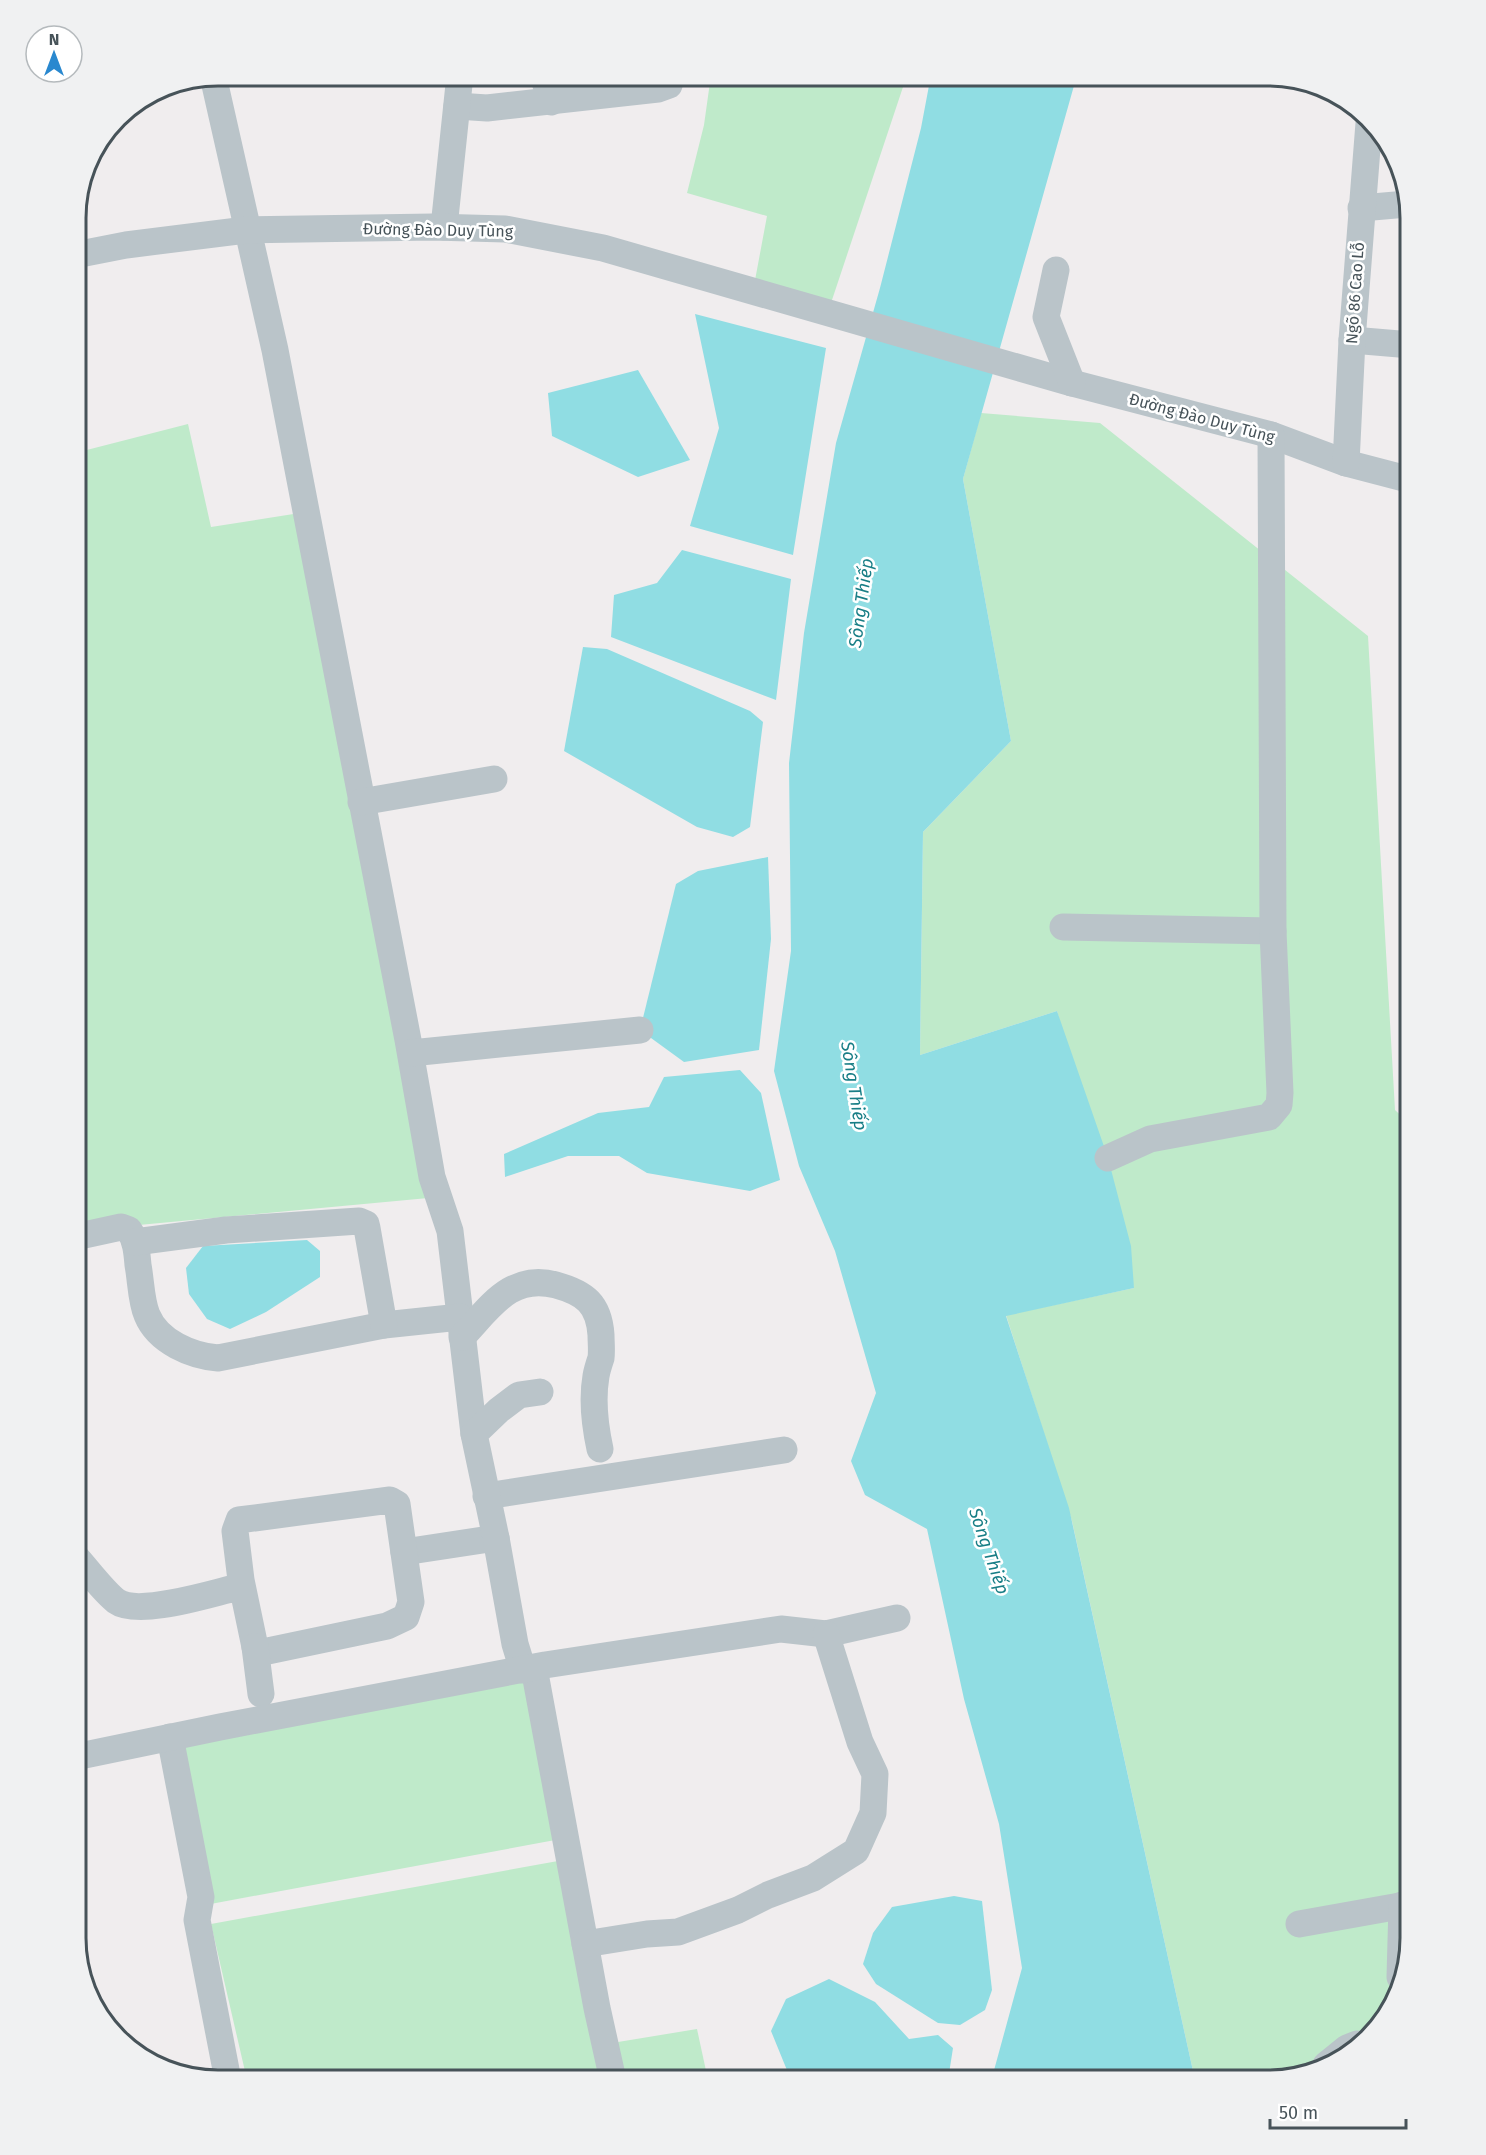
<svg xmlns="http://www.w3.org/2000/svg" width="1486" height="2155" font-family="'Fira Sans',sans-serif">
<rect width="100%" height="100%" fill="#f0edee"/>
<g fill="#bfeaca">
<polygon points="711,75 907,75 828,312 753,291 767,216 687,193 704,125"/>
<polygon points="981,413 1100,423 1368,636 1395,1110 1411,1125 1411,1938 1392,2009 1340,2061 1269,2080 1195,2080 1072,1521 1006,1315 1134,1288 1057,1011 920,1055 923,832 1011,741 963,479"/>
<polygon points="188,424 211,527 306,512 439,1197 75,1231 75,453"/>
<polygon points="534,1668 566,1838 200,1906 170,1737"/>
<polygon points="569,1859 612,2080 247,2080 211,1924"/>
<polygon points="697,2029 708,2080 622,2080 612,2043"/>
</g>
<g fill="#90dde3">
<polygon points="931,75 1077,75 963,479 1011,741 923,832 920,1055 1057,1011 1108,1158 1131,1246 1134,1288 1006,1316 1069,1508 1195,2080 994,2080 993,2074 1022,1968 999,1824 964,1699 927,1529 865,1495 851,1461 876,1393 835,1251 799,1166 774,1071 791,951 789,763 804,633 836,443 880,288 921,128"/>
<polygon points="695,314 826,348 793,555 690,526 719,428"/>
<polygon points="638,370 690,460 638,477 552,436 548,393"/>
<polygon points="682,550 791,579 776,700 611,637 614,595 657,583"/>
<polygon points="583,647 607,649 750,711 763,722 750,827 733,837 697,827 564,751"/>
<polygon points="768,857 771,939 759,1050 684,1062 640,1030 676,884 698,871"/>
<polygon points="740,1070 761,1093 780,1180 750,1191 647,1173 619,1156 568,1156 505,1177 504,1154 598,1113 649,1107 664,1077"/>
<polygon points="307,1240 320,1251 320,1277 266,1312 230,1329 207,1319 189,1294 186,1268 203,1246"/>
<polygon points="954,1896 982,1901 992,1990 985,2010 960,2025 938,2023 876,1984 863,1964 873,1933 892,1907"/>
<polygon points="829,1979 875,2002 909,2039 938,2035 953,2048 948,2080 791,2080 771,2031 786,1999"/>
</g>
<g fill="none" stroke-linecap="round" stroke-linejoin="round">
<g stroke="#bac4c9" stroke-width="27">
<polyline points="543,75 551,102"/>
<polyline points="213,76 275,350 408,1040 432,1177 450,1231 474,1434"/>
<polyline points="457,106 487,108 658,89 669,85 672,75"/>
<polyline points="1361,208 1407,204"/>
<polyline points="444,227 460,75"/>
<polyline points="75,255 126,245 246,230 433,227 505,229 603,248 1072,383 1271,435 1346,463 1411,480"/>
<polyline points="1056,270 1046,317 1072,383"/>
<polyline points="1352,340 1411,345"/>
<polyline points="1346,463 1352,340 1369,123"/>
<polyline points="361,802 494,779"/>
<polyline points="1063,927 1273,931"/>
<polyline points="411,1053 640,1030"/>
<polyline points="1108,1158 1150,1139 1269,1117 1279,1105 1280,1093 1273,931 1271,435"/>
<path d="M75 1237 121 1227 129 1230C136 1240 137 1253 138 1265 141 1281 141 1301 147 1315 158 1342 192 1356 218 1358L384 1325 460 1317"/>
<polyline points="135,1242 226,1230 359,1221 366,1224 367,1228 384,1325"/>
<path d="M462 1337C490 1308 510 1273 556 1285 585 1293 599 1304 601 1335 601 1342 602 1351 601 1358 599 1364 597 1370 596 1376 592 1399 595 1426 600 1449"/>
<polyline points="486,1496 784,1450"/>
<polyline points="404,1552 496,1538"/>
<path d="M75 1556C87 1569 103 1591 116 1601 138 1617 209 1594 235 1588L241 1580 235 1531 239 1520 390 1500 397 1504 411 1602 406 1617 387 1626 263 1652 255 1647 241 1580"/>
<polyline points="255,1647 261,1694"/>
<polyline points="534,1668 597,2008 613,2080"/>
<polyline points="523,1670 515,1644 496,1538 474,1434 499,1410 519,1395 540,1392"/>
<polyline points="170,1737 201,1897 197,1920 228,2080"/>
<polyline points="75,1757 220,1727 545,1665 781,1629 826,1634 897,1618"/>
<polyline points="1299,1924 1411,1904"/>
<polyline points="585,1944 647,1934 678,1932 738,1910 768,1895 813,1878 856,1851 873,1813 875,1774 860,1742 826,1634"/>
<polyline points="1400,1977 1402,1905"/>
<polyline points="1326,2065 1347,2048 1357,2044"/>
</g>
</g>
<g text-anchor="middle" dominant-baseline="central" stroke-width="5" stroke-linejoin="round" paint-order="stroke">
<g font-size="16" fill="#475359" stroke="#fff">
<text transform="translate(438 230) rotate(1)">Đường Đào Duy Tùng</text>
<text transform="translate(1355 293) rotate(-86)">Ngõ 86 Cao Lỗ</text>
<text transform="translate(1202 418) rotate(15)">Đường Đào Duy Tùng</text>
</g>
<g font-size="18" font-style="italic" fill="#187e86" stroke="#fff">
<text transform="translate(861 603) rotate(-82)">Sông Thiếp</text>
<text transform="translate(854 1086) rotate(81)">Sông Thiếp</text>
<text transform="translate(989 1551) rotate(71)">Sông Thiếp</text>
</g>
</g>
<path d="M0 0H1486V2155H0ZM218 86H1268A132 132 0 0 1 1400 218V1938A132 132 0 0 1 1268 2070H218A132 132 0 0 1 86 1938V218A132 132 0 0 1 218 86Z" fill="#f0f1f2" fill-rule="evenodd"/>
<path fill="none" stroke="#475359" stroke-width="3" d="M218 86H1268A132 132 0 0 1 1400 218V1938A132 132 0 0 1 1268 2070H218A132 132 0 0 1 86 1938V218A132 132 0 0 1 218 86Z"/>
<g transform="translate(54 54)"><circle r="28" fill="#ffffff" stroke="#b5babd" stroke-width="1.5"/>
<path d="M0-4.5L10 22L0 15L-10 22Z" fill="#2988cf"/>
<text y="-9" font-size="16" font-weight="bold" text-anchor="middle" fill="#475359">N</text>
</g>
<path d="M1270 2119v9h136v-9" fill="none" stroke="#475359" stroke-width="3"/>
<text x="1279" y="2119" font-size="18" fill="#475359" stroke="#ffffff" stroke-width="4.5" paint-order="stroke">50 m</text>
</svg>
